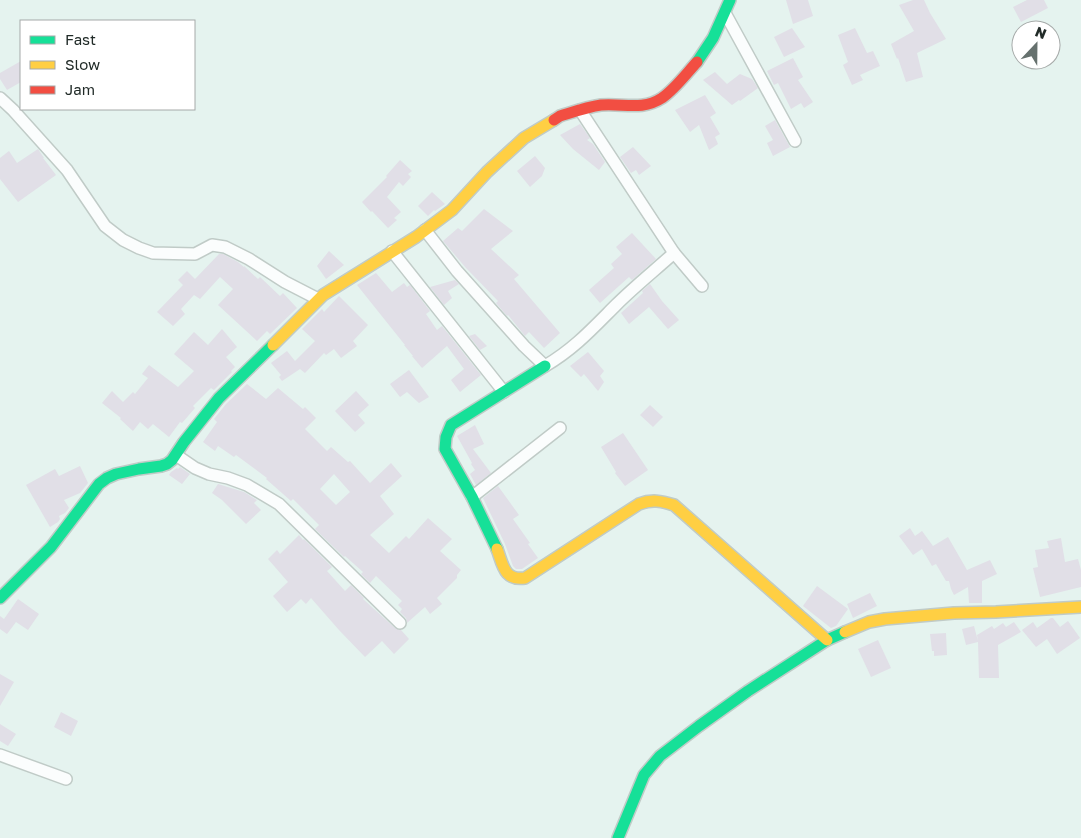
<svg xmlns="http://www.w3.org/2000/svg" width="1081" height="838" font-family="'Golos Text',sans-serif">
<rect width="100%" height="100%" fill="#e5f3ef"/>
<g fill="#e1dfe7" fill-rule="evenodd">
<polygon points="786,0 808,0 813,16 793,24"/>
<polygon points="913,0 924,0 930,13 946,39 917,53 923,77 906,82 898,58 897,59 891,44 914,31 899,5"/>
<polygon points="1027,0 1044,0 1048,8 1021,22 1013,7"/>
<polygon points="792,28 805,47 784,57 774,37"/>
<polygon points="855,28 867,53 873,51 880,66 860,75 863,80 852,85 843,65 848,62 838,35"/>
<polygon points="793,58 803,77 798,80 813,102 804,108 801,103 791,109 778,83 774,85 767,71"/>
<polygon points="21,61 21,82 7,90 0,79 0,73"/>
<polygon points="715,72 727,84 740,74 752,79 758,88 740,101 739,100 732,105 703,80"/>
<polygon points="705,95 716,113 710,117 720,134 715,137 718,144 709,150 699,125 690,132 675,110"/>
<polygon points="775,120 790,147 773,156 767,143 773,140 765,126"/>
<polygon points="580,124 590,138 587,140 593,144 605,162 599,170 573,149 560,135"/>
<polygon points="633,147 651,166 639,175 636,170 631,173 620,157"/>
<polygon points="38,149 44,158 43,158 56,175 18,202 0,179 0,158 9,151 17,163"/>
<polygon points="535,156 545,168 542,176 530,187 517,171"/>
<polygon points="400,160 412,171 408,174 411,177 403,186 399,182 387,197 401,212 394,218 397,220 388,228 372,211 371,212 362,202 387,177 386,176"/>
<polygon points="432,192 445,204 435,211 434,210 428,216 418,206"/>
<polygon points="484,209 513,231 491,249 519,275 514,279 560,333 544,348 529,332 525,336 508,315 507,316 496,303 498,301 466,268 443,241 458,228 462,231"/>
<polygon points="632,233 656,259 632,280 629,277 600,303 589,290 614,268 611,264 622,254 616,247"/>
<polygon points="329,251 344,265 326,279 317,266"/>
<polygon points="219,254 223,254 238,262 244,267 244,266 258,279 260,277 280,296 283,293 297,308 270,334 267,331 257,341 218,305 233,289 220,277 200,299 194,295 181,309 185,314 173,326 157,312 183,285 178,280 187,271 195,279"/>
<polygon points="376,273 392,292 404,283 407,287 410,285 430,311 426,314 437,330 442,326 481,375 460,392 451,380 464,369 447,346 422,368 412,356 413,356 404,345 405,345 357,285"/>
<polygon points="455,280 459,284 448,291 452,298 444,305 430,287"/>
<polygon points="650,284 662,301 679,320 668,329 649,307 629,324 621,313 643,293 642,291"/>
<polygon points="339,296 368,325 353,341 357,346 341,358 334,349 326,355 324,353 305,373 300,369 282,381 279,377 281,375 271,363 287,351 295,361 315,341 302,329 322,309 324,312"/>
<polygon points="222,329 237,347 226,357 235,367 231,371 232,372 214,390 211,388 193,406 195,408 182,423 180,422 169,437 153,424 148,429 140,422 133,431 120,419 121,418 102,403 112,391 123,402 133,392 135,394 148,378 142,374 149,365 178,387 194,371 174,354 194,332 208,345"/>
<polygon points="475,334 487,346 480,350 469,336"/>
<polygon points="588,352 604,371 600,376 604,382 598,391 584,374 581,377 570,366"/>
<polygon points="409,370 429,397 419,403 407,392 400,397 390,384"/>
<path d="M247 384 266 399 278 388 303 409 305 407 316 418 305 429 327 451 331 447 348 462 350 461 370 483 391 463 402 476 380 496 394 514 370 535 389 553 406 536 409 539 428 518 452 539 440 551 461 570 457 575V578L437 598 442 604 430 614 425 607 407 623 406 618 400 612 402 609 398 605 402 601 376 576 370 583 361 574 363 572 345 556 344 557 315 529 319 525 293 499 291 501 266 479 267 478 236 455 234 457 218 446 215 451 203 442 217 422 214 419 226 404ZM334 474 350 492 336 505 320 489Z"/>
<polygon points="356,391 369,405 358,415 365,423 355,432 335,411"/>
<polygon points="650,405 663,417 653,427 640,415"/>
<polygon points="475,425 484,444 473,449 491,473 476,485 470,474 475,470 471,464 472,463 457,436"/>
<polygon points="623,433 648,470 625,486 615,473 616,472 601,447"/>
<polygon points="80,466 88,483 80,493 64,500 69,508 65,513 59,516 60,519 58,522 50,527 26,485 55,469 59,476"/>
<polygon points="180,467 190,474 182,484 169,475 171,472 177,468 178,469"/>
<polygon points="218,484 244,492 257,500 254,503 261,510 246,524 222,500 212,493"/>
<polygon points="498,486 519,515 513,519 530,543 528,544 538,558 522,569 516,569 513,566 505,544 483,498"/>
<polygon points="910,528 915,536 922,531 933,546 948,537 967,570 990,560 997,574 982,581 982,603 969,603 968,587 954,595 951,589 949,581 946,581 936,564 932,566 922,549 913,555 899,536"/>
<polygon points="299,535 303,540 304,539 332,567 327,571 345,591 351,585 364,598 363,599 395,628 401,630 409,639 394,654 382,641 365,657 339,630 311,598 306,604 301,599 287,612 273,596 288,582 268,559 277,550 280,554"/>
<polygon points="1061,538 1065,562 1078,559 1081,570 1081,587 1040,597 1033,568 1038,567 1035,550 1049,548 1047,541"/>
<polygon points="817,586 848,609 836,626 831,628 803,606"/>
<polygon points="870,593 877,606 853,618 847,604"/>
<polygon points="18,599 39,614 28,630 16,622 7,634 0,629 0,616 4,619"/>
<polygon points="1051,618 1053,618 1060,627 1068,621 1080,638 1057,654 1047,639 1036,647 1022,630 1033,622 1037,628"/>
<polygon points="1014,622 1021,632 998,645 999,678 979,678 978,642 966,645 962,629 974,626 978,641 977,635 992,626 994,629 1003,623 1006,627"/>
<polygon points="946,633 947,655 934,656 934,651 932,651 930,634"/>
<polygon points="878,640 891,668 871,677 858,649"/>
<polygon points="0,674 14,682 0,706"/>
<polygon points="61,712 78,721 71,736 54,727"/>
<polygon points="0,724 16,734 8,746 0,741"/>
</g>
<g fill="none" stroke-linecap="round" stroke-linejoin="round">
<defs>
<g id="street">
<polyline points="725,13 795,141"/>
<polyline points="0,98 13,110 67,170 105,226 123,240 139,248 153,253 195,254 212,245 225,247 249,259 285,282 318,299"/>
<polyline points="580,110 674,253 702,286"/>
<path d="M425 230 457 271 524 346 545 366C574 349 592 329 616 305 634 287 654 271 674 253"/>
<polyline points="392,251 504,392"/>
<polyline points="176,455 195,468 209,474 228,478 247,485 279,504 400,623"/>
<polyline points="472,497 560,428"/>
<polyline points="0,755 66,779"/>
</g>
<g id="fast">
<polyline points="697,62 713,38 730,0"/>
<polyline points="497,549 472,497 445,449 446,437 451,425 545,366"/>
<polyline points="0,598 51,547 99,484 107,478 116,474 139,469 161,466 167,464 172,460 184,442 219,398 273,345"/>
<polyline points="618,838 644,775 660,756 699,726 748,691 827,640 845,632"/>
</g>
<g id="slow">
<polyline points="273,345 323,295 416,237 452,210 487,172 524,138 554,120"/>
<path d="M497 549C503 565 504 581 525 578L639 504C652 499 661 501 674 505L827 640"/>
<polyline points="845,632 869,622 885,619 954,613 996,612 1081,607"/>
</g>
<path id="jam" d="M554 120 560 116C573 112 587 107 601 105 623 103 642 111 662 98 675 89 686 74 697 62"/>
</defs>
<use href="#street" stroke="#c0cbc7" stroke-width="14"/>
<use href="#fast" stroke="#c0cbc7" stroke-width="14"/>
<use href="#slow" stroke="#c0cbc7" stroke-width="14"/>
<use href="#jam" stroke="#c0cbc7" stroke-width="14"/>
<use href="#street" stroke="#fbfdfd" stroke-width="11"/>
<use href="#fast" stroke="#16e098" stroke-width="11"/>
<use href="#slow" stroke="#ffcf43" stroke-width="11"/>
<use href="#jam" stroke="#f24e42" stroke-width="11"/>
</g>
<rect x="20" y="20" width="175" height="90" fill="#ffffff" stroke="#a6aaa9"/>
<rect x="30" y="36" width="25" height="8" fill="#16e098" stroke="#a6aaa9"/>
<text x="65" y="45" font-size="15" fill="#212b28">Fast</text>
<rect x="30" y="61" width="25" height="8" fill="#ffcf43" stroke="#a6aaa9"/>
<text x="65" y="70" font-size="15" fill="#212b28">Slow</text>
<rect x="30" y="86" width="25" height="8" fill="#f24e42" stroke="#a6aaa9"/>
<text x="65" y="95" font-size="15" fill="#212b28">Jam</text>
<g transform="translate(1036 45) rotate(22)"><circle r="24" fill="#ffffff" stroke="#a6aaa9"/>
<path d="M0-4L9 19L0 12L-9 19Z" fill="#66716e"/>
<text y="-8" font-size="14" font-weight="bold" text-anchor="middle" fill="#212b28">N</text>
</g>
</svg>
